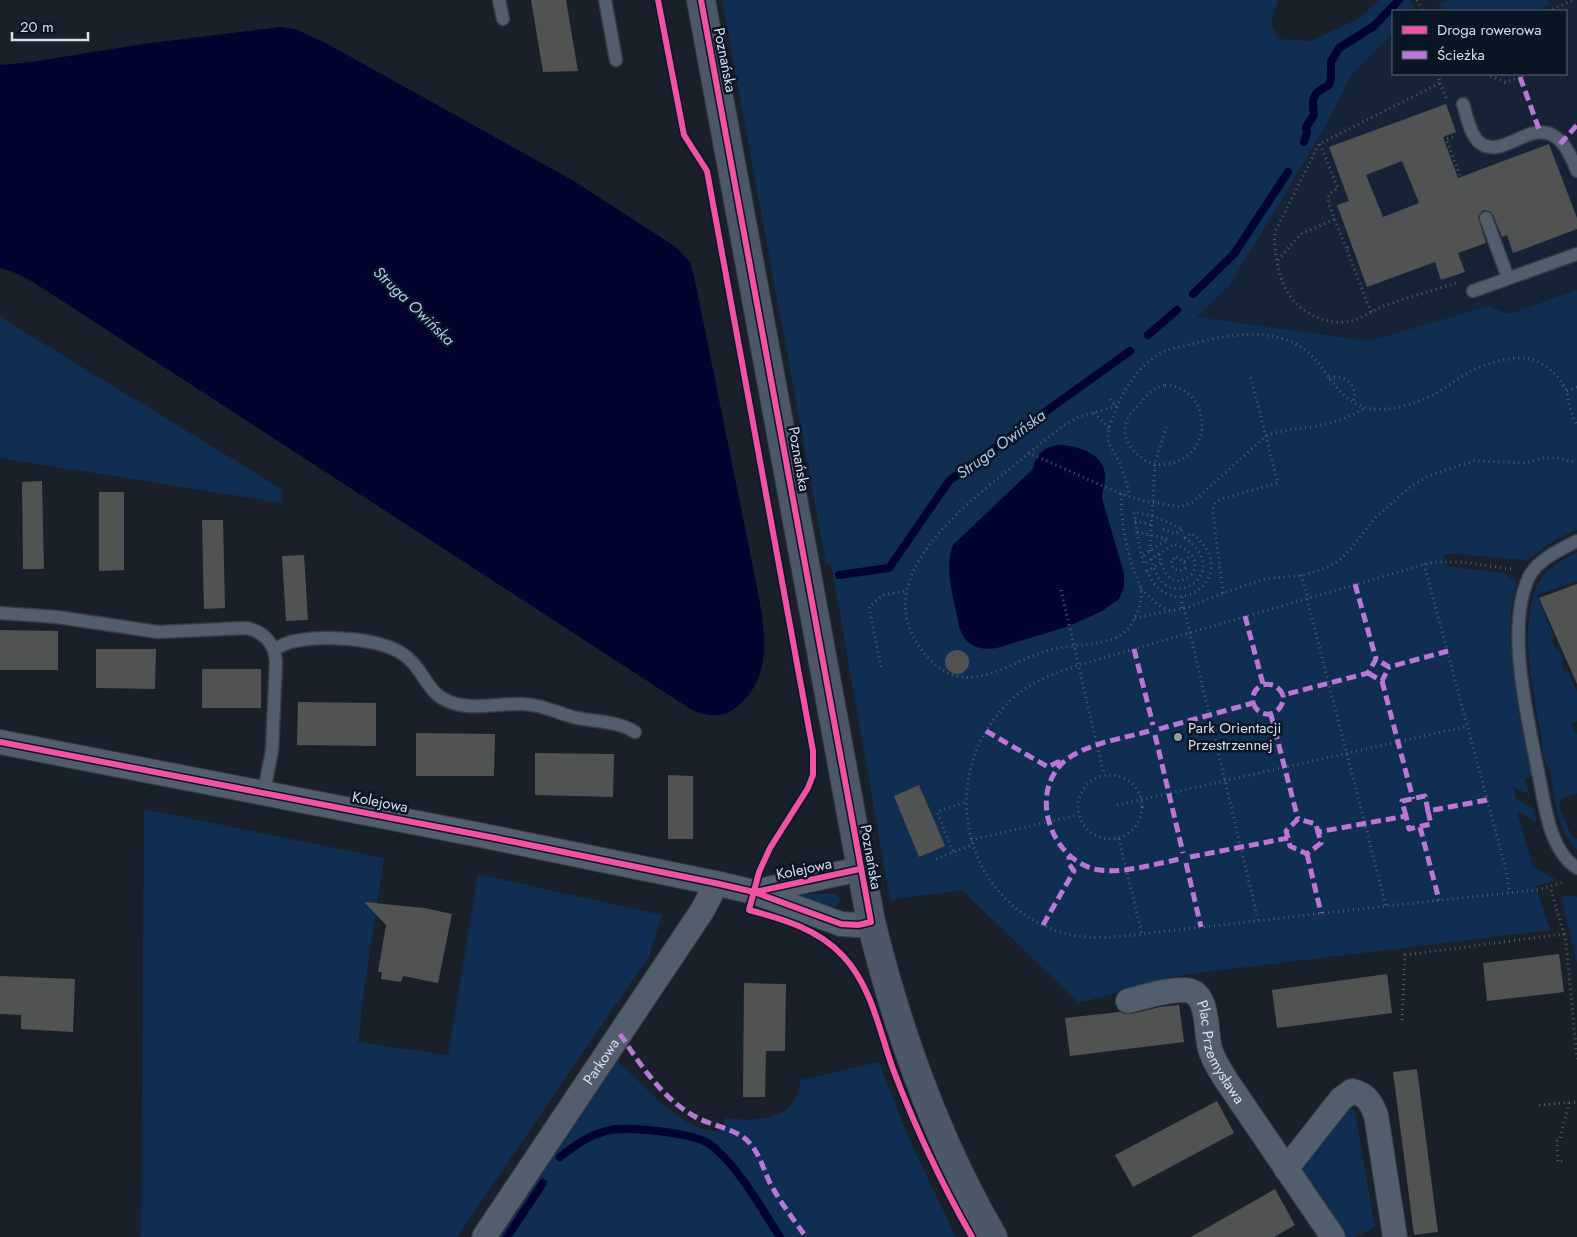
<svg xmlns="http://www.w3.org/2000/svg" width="1577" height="1237" font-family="Jost,sans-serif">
<rect width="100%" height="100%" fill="#1a2029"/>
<polygon fill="#162337" points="1440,0 1577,0 1577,290 1508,314 1489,306 1369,341 1197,317 1229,286 1287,191 1328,121 1350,77 1393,33 1393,74 1566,74 1566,11 1417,11"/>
<g fill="#102d52">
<path d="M722 0H1278L1271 23 1278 39 1311 41 1358 19 1379 0H1410L1416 11H1393V33L1350 77 1328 121 1287 191 1229 286 1197 317 1369 341 1489 306 1508 314 1577 290V530L1557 539 1528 559 1524 560 1452 554H1443L1446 566 1503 573 1513 579 1517 584C1515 592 1512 601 1511 610 1508 666 1520 722 1532 776L1525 779 1529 794 1513 787 1516 799 1533 808 1537 822 1517 811 1533 867 1554 878V881L1536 886 1550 930 1183 975 1079 1003 962 890 890 900 831 563 826 564Z"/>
<polygon points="1449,0 1548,0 1550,4 1535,11 1445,11 1441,4"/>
<polygon points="0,317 282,489 282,503 0,458"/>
<path d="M1577 552V581L1537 595 1554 637 1551 638 1556 649 1558 648 1564 661 1561 662 1565 672 1568 671 1577 692V721L1571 723 1577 734V793L1561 799 1559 806 1572 837 1577 839V850C1556 830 1555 797 1550 771 1542 760 1542 743 1540 730 1532 687 1521 636 1534 593 1541 572 1558 561 1577 552Z"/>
<polygon points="144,809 384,858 365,983 358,1042 448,1055 478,874 662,915 649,956 457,1237 141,1237"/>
<polygon points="788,894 834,894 839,897 841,901 836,906 830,907 787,898"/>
<polygon points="1569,895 1577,897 1577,963 1561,897"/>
<path d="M617 1060C637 1079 668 1113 693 1125 701 1129 711 1130 719 1132L726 1118C750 1121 785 1122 797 1096 799 1092 799 1086 800 1080L879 1062 911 1143 956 1237H498Z"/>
<path d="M1345 1109H1351L1355 1112 1375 1227 1355 1237H1344C1335 1224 1300 1182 1302 1168 1305 1154 1334 1122 1345 1109Z"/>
</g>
<g fill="#02032e">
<path d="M280 27 295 29 324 42 572 180 676 247 690 262 694 276 755 577C763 620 777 674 738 706 724 718 708 717 692 710L33 282 11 271 0 268V65L32 62 143 44Z"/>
<path d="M1058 445C1076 445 1103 453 1105 474 1106 482 1102 490 1102 498L1124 574V587L1119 599 1102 611 1069 626 997 648C978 651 964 645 959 626 955 601 943 569 953 545L1033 469C1036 454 1044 447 1058 445Z"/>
</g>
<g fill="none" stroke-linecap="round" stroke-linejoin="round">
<g stroke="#02032e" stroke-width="8">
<path d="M1304 142 1307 133 1306 127 1314 115C1311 100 1313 92 1328 86L1331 79V62L1339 48 1374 26 1399 0"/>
<polyline points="1193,294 1234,254 1288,172"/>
<polyline points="1148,335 1177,310"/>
<polyline points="839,575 889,568 949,481 1130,351"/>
<path d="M560 1157C576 1145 585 1137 606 1131 624 1125 696 1133 711 1145 738 1166 761 1208 780 1237"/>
<polyline points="507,1237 543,1183"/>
</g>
</g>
<g fill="#515252" fill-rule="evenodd">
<polygon points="531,0 566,0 578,71 543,72"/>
<path d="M1446 104 1456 132 1443 137 1458 178 1549 144 1577 218V229L1513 253 1507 235 1502 237 1493 215 1491 212 1484 210 1480 213 1478 217 1486 243 1458 253 1465 272 1441 280 1435 262 1367 287 1337 205 1349 201 1329 147ZM1402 161 1419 203 1383 217 1366 175Z"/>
<polygon points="42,481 44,569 23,569 22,482"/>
<polygon points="99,492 124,492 124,570 99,571"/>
<polygon points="202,520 223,520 225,608 204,609"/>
<polygon points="304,555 308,620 286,621 282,556"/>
<polygon points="1577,584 1577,684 1539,598"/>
<polygon points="0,630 58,631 58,670 0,670"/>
<polygon points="96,649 156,649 155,689 96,688"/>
<circle cx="957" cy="662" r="12"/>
<rect x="202" y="669" width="59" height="39"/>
<polygon points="298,702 376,703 376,746 297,745"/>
<polygon points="416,733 495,734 494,776 416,776"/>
<polygon points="535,753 614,754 613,797 535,795"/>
<polygon points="668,775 693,776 693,839 668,839"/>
<polygon points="919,785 945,846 919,857 894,796"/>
<polygon points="364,902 424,908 452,914 438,983 403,976 401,982 381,979 382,972 378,972 386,925"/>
<polygon points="1559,954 1564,992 1487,1001 1483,963"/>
<polygon points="1387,974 1392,1013 1277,1028 1272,990"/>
<polygon points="0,976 75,979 73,1032 21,1029 21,1015 0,1014"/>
<polygon points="744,983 786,984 785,1051 766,1051 765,1097 743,1097"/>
<polygon points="1179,1005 1184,1042 1070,1056 1065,1018 1120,1012 1125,1014 1131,1014 1160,1007"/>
<polygon points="1417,1069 1438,1232 1414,1235 1393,1072"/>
<polygon points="1217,1101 1234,1133 1133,1187 1115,1155"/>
<polygon points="1275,1189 1295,1225 1274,1237 1191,1237"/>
</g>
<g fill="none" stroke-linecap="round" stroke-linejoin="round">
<defs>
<g id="lane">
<polyline points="499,0 503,19"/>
<polyline points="605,0 616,60"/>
<path d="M1463 104C1467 116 1470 135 1480 143 1509 165 1547 90 1577 171"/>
<polyline points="1486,218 1508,278"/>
<polyline points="1473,291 1577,254"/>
<path d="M1577 541C1560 550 1538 559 1529 577 1505 627 1528 719 1538 772 1543 794 1545 817 1554 838 1559 850 1566 861 1577 868"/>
<path d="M0 613 57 617 158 632 246 628C263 631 275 643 276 662L272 750 264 792"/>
<path d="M274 649C281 646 288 642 295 641 325 635 386 637 409 659 429 678 428 699 461 705 481 709 501 703 521 704 540 704 555 712 573 717 593 722 616 720 635 732"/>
</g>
<g id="street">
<polyline points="0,742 495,838 715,883 754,892 841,924 858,925 871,922"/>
<polyline points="754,892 860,869"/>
<path id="s1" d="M1128 1001C1144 997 1168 989 1185 990 1210 991 1205 1031 1210 1049 1213 1060 1220 1070 1226 1080L1333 1237"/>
<path d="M1286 1169 1341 1099 1352 1091C1366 1094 1371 1102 1376 1115L1395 1237"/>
<path id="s2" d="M484 1237 702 911 710 896 715 883"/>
</g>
<path id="secondary" d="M701 0 871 922C898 1032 936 1139 993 1237"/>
</defs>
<use href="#lane" stroke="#363c42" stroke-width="15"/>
<use href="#street" stroke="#363c42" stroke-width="26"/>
<use href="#secondary" stroke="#363c42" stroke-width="30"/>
<g stroke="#565d68" stroke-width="3" stroke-dasharray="1 4" stroke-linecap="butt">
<polyline points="1417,0 1422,11"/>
<polyline points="1548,11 1573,0"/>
<path d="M1438 74 1440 83 1319 144 1276 230C1272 242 1278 271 1283 283 1293 310 1326 329 1355 320 1366 316 1375 309 1386 305 1409 297 1433 291 1456 283"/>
<polyline points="1486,74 1505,82 1528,74"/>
<polyline points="1440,83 1446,98"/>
<polyline points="1453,137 1446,139 1469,199 1490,191"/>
<polyline points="1320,144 1338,188 1329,194 1328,202 1346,248"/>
<polyline points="1278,260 1301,234 1335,219"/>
<polyline points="1371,312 1346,248 1378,236"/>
<path d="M1329 378C1344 373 1359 386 1353 402"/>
<path d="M1165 385C1210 387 1216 452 1172 463 1162 466 1151 465 1143 459 1129 449 1119 433 1129 416 1131 412 1135 409 1139 405 1146 395 1153 388 1165 385Z"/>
<polyline points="1567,391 1577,387"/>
<polyline points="1110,399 1115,406"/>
<polyline points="1117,407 1109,428 1108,442 1121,465 1130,496"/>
<polyline points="1094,413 1109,428"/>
<path d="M1029 453 1064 425 1078 417 1117 406C1127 386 1137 369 1156 356 1165 349 1177 348 1188 345 1225 335 1271 325 1305 350 1328 367 1336 401 1367 408 1387 413 1415 404 1433 395 1446 388 1458 378 1471 371 1487 363 1509 357 1526 358 1542 360 1560 376 1566 390 1568 395 1568 400 1569 405 1571 412 1574 419 1577 426"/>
<path d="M1121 494C1121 517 1125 543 1132 565 1134 573 1139 581 1141 590 1143 599 1139 610 1134 619 1130 628 1123 635 1113 639 1093 646 1070 645 1050 650 1022 657 985 684 956 676 940 672 925 656 917 643 869 568 981 494 1029 453L1121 494 1144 501 1180 507 1193 502 1266 436C1283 429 1299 429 1317 426 1334 423 1350 417 1365 408"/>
<polyline points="1135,521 1152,525"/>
<polyline points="1137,532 1168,539 1142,556"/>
<polyline points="1150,551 1155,464 1166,427"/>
<path d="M1159 554C1163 573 1173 592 1193 573 1200 558 1187 548 1174 544L1144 564 1139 545 1134 512 1153 516 1183 529 1175 534 1160 528"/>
<polygon points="1176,557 1184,562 1185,568 1183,570 1178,571 1173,568 1171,560"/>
<path d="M1151 559C1154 568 1156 577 1163 583 1184 602 1228 569 1185 538L1191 533C1247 573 1172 630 1147 571L1161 563"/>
<polyline points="1184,561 1192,555"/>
<polyline points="1424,564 1506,870 1510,893"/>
<path d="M1511 569 1462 562H1433L1079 665C1058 672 1035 680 1018 694 934 763 956 898 1060 932 1078 938 1097 938 1116 937L1386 906 1537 890 1565 882"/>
<polyline points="1301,575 1308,598"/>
<polyline points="1141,589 1158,605 1169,610"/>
<polyline points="1061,590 1104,775"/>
<path d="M1223 593 1213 514C1213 507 1214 503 1221 499L1278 483 1250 375"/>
<polyline points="1307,599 1386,906"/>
<polyline points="1182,608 1182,596"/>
<polyline points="1184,608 1258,920"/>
<polyline points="1135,618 1189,607 1223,593 1264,579 1305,575 1328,567 1340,560 1352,547 1376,517 1409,488 1428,476 1457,466 1474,461 1527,463 1543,458 1560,458 1577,463"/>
<polyline points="881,667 869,607 883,595 906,591"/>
<circle cx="1110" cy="807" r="32"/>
<polyline points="1117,805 1468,726"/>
<polyline points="1119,839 1142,934"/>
<polyline points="971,840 1078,815"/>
<polyline points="953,851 937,812 965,802"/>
<polyline points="936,859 972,845"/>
<polyline points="1564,934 1566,942 1577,1059"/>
<polyline points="1402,1020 1405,955 1564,934 1550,887"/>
<polyline points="1539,1105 1577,1102"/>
<polyline points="1562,1161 1558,1162 1557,1141 1560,1139 1569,1103"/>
</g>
<use href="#lane" stroke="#535e6d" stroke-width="12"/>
<use href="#street" stroke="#535e6d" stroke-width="24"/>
<use href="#secondary" stroke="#4c5767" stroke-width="28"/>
<g stroke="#ba77d6" stroke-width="5" stroke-dasharray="10 5" stroke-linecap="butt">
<polyline points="1520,77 1540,132"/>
<polyline points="1560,144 1577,125"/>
<polyline points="1355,584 1376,659"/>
<polyline points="1245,616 1263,684"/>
<polyline points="1134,649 1153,725"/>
<polyline points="1368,673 1382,681 1389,667"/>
<polyline points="1382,681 1413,799"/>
<path d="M1253 703C1260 722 1285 715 1283 695"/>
<polyline points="1271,715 1298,819"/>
<path d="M1159 729 1253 703C1250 683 1275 677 1283 695L1368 673 1376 659 1389 667 1448 651"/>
<polyline points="986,731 1048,767 1058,762 1063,763"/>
<path d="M1149 731C1125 738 1091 743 1070 757 1027 786 1047 856 1094 869 1119 875 1154 864 1180 859"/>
<polyline points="1155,735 1183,853"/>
<polyline points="1406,816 1402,801 1425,796 1428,811"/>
<polyline points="1420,827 1439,900"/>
<polyline points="1288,838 1286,831 1298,819 1316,824 1318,832"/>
<polyline points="1307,854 1321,913"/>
<polyline points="1190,857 1288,838 1290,846 1307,854 1321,843 1318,832 1406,816 1409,829 1431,824 1428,811 1487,800"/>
<polyline points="1186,863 1201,927"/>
<polyline points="1043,925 1074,871 1069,864 1069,856"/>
<path d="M620 1034C639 1063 663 1099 694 1116 709 1125 728 1127 743 1137 759 1149 762 1167 770 1183 780 1202 794 1220 806 1237"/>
</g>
<defs>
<g id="cycleway">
<path d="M658 0 684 135 707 171 813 751V775L808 788 770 848 759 872 749 910C783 919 818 929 843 956 872 987 879 1030 893 1069 915 1127 941 1183 972 1237"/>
<polyline points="0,742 495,838 715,883 754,892 841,924 858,925 871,922 701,0"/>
<polyline points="755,892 860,869"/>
</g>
</defs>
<use href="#cycleway" stroke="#0b1625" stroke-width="9"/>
<use href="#cycleway" stroke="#f153a3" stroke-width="6"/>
</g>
<circle fill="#959ca6" stroke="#0b1625" stroke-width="2" cx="1178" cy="737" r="5"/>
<g text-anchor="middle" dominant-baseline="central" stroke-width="5" stroke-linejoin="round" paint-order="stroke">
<g font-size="15" fill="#d7dfea" stroke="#0b1625">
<text transform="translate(725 60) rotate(79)">Poznańska</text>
<text transform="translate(799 459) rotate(80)">Poznańska</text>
<text transform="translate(380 802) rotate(11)">Kolejowa</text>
<text transform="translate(871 857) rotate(80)">Poznańska</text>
<text transform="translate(804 869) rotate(-12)">Kolejowa</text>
<text stroke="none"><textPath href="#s1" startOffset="134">Plac Przemysława</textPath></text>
<text stroke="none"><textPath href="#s2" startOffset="211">Parkowa</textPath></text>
</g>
<g font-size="15" fill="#d7dfea" stroke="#0b1625" text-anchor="start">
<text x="1188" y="728">Park Orientacji<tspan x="1188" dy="17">Przestrzennej</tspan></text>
</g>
<g font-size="16" font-style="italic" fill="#aac6ee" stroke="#0b1625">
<text transform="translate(414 306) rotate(44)">Struga Owińska</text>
<text transform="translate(1001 444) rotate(-36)">Struga Owińska</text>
</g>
</g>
<rect x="1392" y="10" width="175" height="65" fill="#0b1625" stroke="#5d6674"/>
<rect x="1402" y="26" width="25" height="8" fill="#f153a3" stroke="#5d6674"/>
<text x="1437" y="35" font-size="15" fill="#d7dfea">Droga rowerowa</text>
<rect x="1402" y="51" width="25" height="8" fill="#ba77d6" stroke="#5d6674"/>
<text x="1437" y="60" font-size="15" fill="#d7dfea">Ścieżka</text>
<path d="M12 32v8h76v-8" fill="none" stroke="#d7dfea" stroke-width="2.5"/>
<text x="20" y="32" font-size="15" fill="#d7dfea" stroke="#0b1625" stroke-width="4" paint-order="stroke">20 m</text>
</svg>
